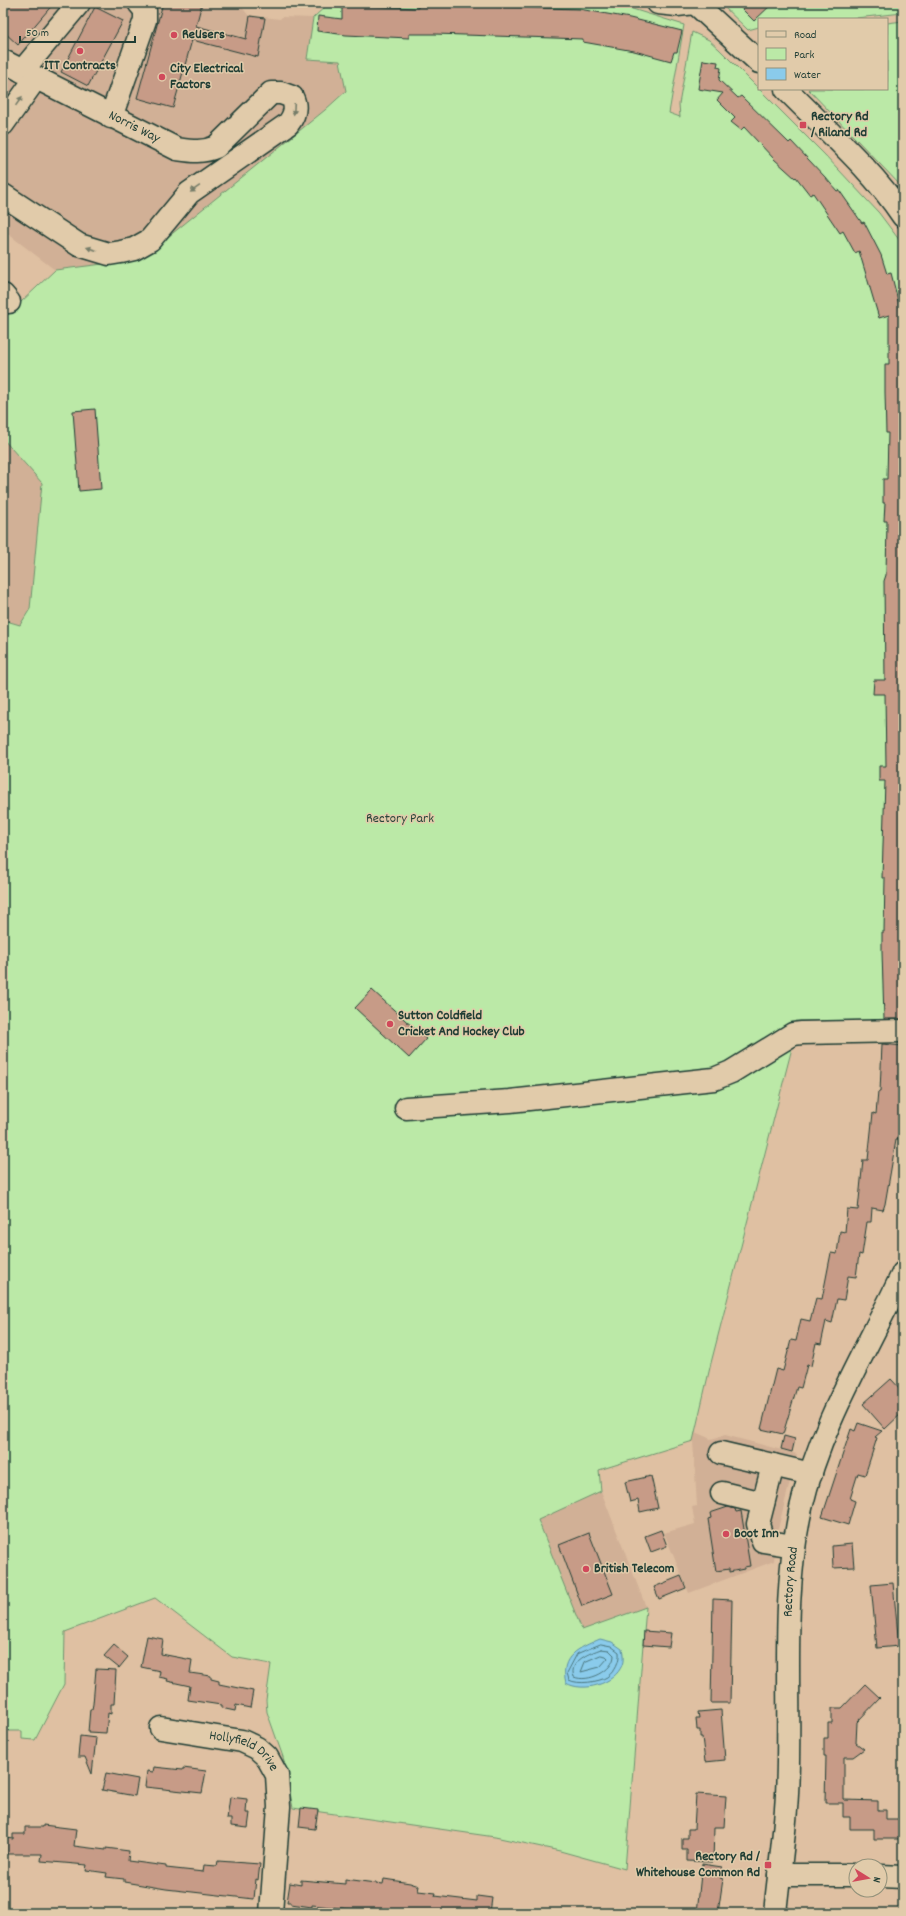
<svg xmlns="http://www.w3.org/2000/svg" width="906" height="1916" font-family="Dekko,sans-serif">
<rect width="100%" height="100%" fill="#dfc0a2"/>
<filter id="ink" filterUnits="userSpaceOnUse"><feTurbulence type="fractalNoise" baseFrequency=".025" numOctaves="2"/><feDisplacementMap in="SourceGraphic" scale="8" xChannelSelector="R" yChannelSelector="G"/><feConvolveMatrix kernelMatrix="1 2 1 2 8 2 1 2 1" color-interpolation-filters="sRGB"/></filter>
<g filter="url(#ink)">
<g fill="#d1b096">
<polygon points="3,3 239,3 248,15 280,19 282,17 313,18 307,59 340,61 346,91 325,110 147,254 119,262 55,270 3,230"/>
<polygon points="3,439 42,482 30,609 20,625 3,620"/>
<polygon points="695,1432 711,1439 725,1435 797,1454 777,1533 774,1561 689,1593 664,1533 695,1524 692,1507 697,1506 693,1441"/>
<polygon points="601,1491 646,1607 582,1631 538,1520"/>
</g>
<g fill="#bbe9a7" stroke="#6d936e">
<polygon points="329,3 613,3 684,25 669,113 680,117 679,104 692,32 709,40 719,49 825,155 879,213 903,245 903,1020 795,1021 793,1044 711,1363 693,1441 599,1470 601,1491 538,1520 582,1630 646,1607 625,1869 560,1851 495,1837 293,1808 283,1757 267,1712 266,1700 271,1664 232,1657 155,1598 65,1632 64,1684 35,1740 22,1739 22,1731 3,1731 3,620 20,625 30,609 42,483 3,439 3,319 55,270 119,262 147,254 325,110 346,91 340,61 307,59 313,18"/>
<polygon points="720,3 903,3 903,13 846,19 759,19 759,27 748,30"/>
<polygon points="903,21 903,188 808,89 887,89 887,23"/>
</g>
<path fill="#8acbeb" stroke="#5f92a2" d="M600 1639 612 1642 622 1649C623 1654 624 1660 622 1665 615 1684 583 1693 566 1683 559 1656 579 1648 600 1639Z"/>
<g fill="none" stroke-linecap="round" stroke-linejoin="round">
<g stroke="#4a767d" stroke-width="1">
<path d="M601 1644 611 1646 619 1652C620 1661 615 1671 607 1677 599 1682 578 1685 569 1680L567 1673 577 1654Z"/>
<path d="M601 1649 609 1650 614 1655C614 1671 588 1683 574 1677 568 1661 590 1653 601 1649Z"/>
<polygon points="601,1655 606,1656 608,1658 600,1667 581,1672 585,1662"/>
</g>
</g>
<g fill="#c79b87" stroke="#1f3d34">
<polygon points="3,3 54,3 18,45 3,31"/>
<polygon points="163,3 202,3 196,26 246,39 250,16 265,18 258,57 192,40 173,108 137,98"/>
<polygon points="736,3 773,3 754,21"/>
<polygon points="342,5 418,8 418,6 442,6 442,5 579,9 630,18 682,31 677,52 674,52 671,61 634,51 583,42 583,39 435,34 409,34 409,38 346,35 317,31 318,16 342,19"/>
<polygon points="95,7 123,21 88,86 61,72"/>
<polygon points="703,60 718,62 717,67 721,68 719,80 738,98 741,96 789,143 791,141 825,177 837,191 839,190 862,223 864,222 881,255 887,274 891,273 903,320 903,1019 884,1019 882,952 882,932 884,932 885,878 882,878 885,781 879,781 879,766 886,766 885,694 873,694 874,680 885,680 884,581 886,575 887,521 884,521 885,503 883,503 883,479 887,479 888,433 886,433 885,392 885,364 889,364 889,315 879,318 859,251 855,253 843,231 840,233 813,193 810,195 796,177 795,178 774,159 744,127 741,130 731,122 735,118 717,100 723,93 698,89"/>
<polygon points="95,409 101,489 79,491 73,411"/>
<polygon points="372,990 426,1039 409,1058 355,1008"/>
<polygon points="882,1044 903,1046 903,1098 900,1126 898,1140 896,1140 885,1204 883,1210 872,1208 871,1222 867,1222 862,1255 859,1254 856,1277 848,1276 844,1300 837,1299 832,1323 826,1321 821,1344 816,1343 811,1366 807,1365 801,1388 797,1387 783,1434 761,1429 776,1369 783,1371 791,1340 796,1341 801,1319 810,1321 816,1298 822,1299 831,1253 837,1254 840,1231 845,1232 847,1209 858,1210 863,1160 868,1160 873,1113 876,1114 878,1092 880,1092"/>
<polygon points="891,1379 903,1392 903,1412 885,1429 863,1404"/>
<polygon points="858,1423 882,1431 875,1437 877,1438 865,1475 858,1473 850,1499 855,1501 848,1525 822,1517 851,1429 855,1431"/>
<polygon points="784,1436 795,1439 792,1452 781,1449"/>
<polygon points="651,1476 658,1508 640,1512 638,1500 630,1502 625,1482"/>
<polygon points="728,1507 735,1509 736,1512 741,1511 750,1566 744,1567 744,1569 729,1572 729,1569 716,1571 708,1519 711,1518 710,1513"/>
<polygon points="661,1530 667,1546 651,1552 645,1536"/>
<polygon points="589,1533 613,1594 582,1606 559,1545"/>
<polygon points="852,1544 854,1567 833,1568 832,1546"/>
<polygon points="681,1576 686,1588 659,1599 654,1587"/>
<polygon points="893,1583 899,1646 877,1648 871,1585"/>
<polygon points="713,1599 732,1600 730,1703 711,1703"/>
<polygon points="644,1631 671,1633 669,1647 643,1645"/>
<polygon points="147,1636 163,1639 161,1654 192,1660 190,1673 211,1676 211,1679 219,1681 219,1684 253,1691 250,1708 236,1705 235,1711 221,1708 221,1705 188,1700 190,1686 167,1681 168,1679 159,1677 160,1671 141,1667"/>
<polygon points="114,1645 128,1657 119,1668 104,1656"/>
<polygon points="96,1669 116,1670 114,1704 111,1704 111,1714 108,1713 106,1733 88,1732 90,1709 92,1709 93,1704"/>
<polygon points="865,1684 880,1698 857,1722 856,1743 864,1749 853,1757 844,1757 844,1800 878,1801 878,1810 886,1810 886,1819 903,1819 903,1839 874,1839 874,1829 850,1829 850,1817 843,1817 843,1803 825,1803 826,1756 824,1756 824,1738 828,1738 828,1723 832,1723 832,1708 842,1708"/>
<polygon points="721,1710 725,1760 705,1762 702,1737 700,1737 700,1730 697,1730 696,1718 699,1718 698,1712"/>
<polygon points="80,1736 96,1738 92,1774 85,1757 78,1757"/>
<polygon points="154,1767 183,1770 183,1768 206,1771 202,1793 145,1787 147,1771 153,1772"/>
<polygon points="106,1773 138,1779 135,1796 102,1790"/>
<polygon points="696,1794 726,1796 724,1827 714,1827 713,1862 687,1861 687,1850 682,1850 682,1838 688,1838 688,1829 694,1829"/>
<polygon points="230,1797 247,1799 246,1813 250,1813 248,1828 231,1826 231,1819 227,1819"/>
<polygon points="301,1808 318,1810 315,1829 299,1827"/>
<polygon points="43,1825 76,1829 74,1846 106,1850 106,1848 129,1851 128,1861 166,1866 166,1868 203,1872 204,1865 217,1866 218,1861 260,1864 258,1880 256,1879 254,1899 166,1889 124,1882 124,1879 106,1877 107,1873 86,1870 87,1865 41,1861 42,1854 6,1854 6,1838 13,1839 13,1834 25,1834 25,1827 43,1827"/>
<polygon points="702,1864 722,1867 720,1878 723,1879 718,1913 697,1913"/>
<polygon points="345,1879 383,1884 384,1879 410,1883 419,1886 418,1891 436,1893 435,1896 477,1901 477,1896 492,1898 490,1913 388,1913 312,1905 312,1907 291,1904 291,1902 287,1902 290,1883 301,1885 301,1880 345,1884"/>
</g>
<g fill="none" stroke-linecap="round" stroke-linejoin="round">
<defs>
<g id="minor">
<polyline points="658,3 677,5 695,3"/>
<polyline points="695,3 759,62"/>
<path id="s1" d="M3 61 177 149C191 151 202 153 216 147L271 93H281L292 97C297 107 295 115 288 124L189 193 150 240 134 249 121 252 109 254 79 245 3 195"/>
<polyline points="22,71 79,3"/>
<path d="M786 89C826 130 871 168 903 216"/>
<polyline points="111,117 145,20 145,10 139,3"/>
<polyline points="3,124 36,78"/>
<polyline points="3,295 9,302"/>
<polyline points="406,1108 510,1101 714,1079 731,1072 793,1034 802,1033 903,1031"/>
<polyline points="721,1453 811,1474"/>
<polyline points="773,1465 758,1524 763,1541 794,1546"/>
<polyline points="722,1493 763,1503"/>
<path id="s2" d="M161 1728 242 1741 257 1748 267 1757 277 1775 279 1807 271 1913"/>
<polyline points="779,1875 856,1875"/>
<polyline points="880,1876 903,1877"/>
<path id="s3" d="M775 1913C779 1873 785 1833 787 1794 792 1697 780 1603 801 1508 820 1424 867 1350 903 1273"/>
</g>
</defs>
<use href="#minor" stroke="#1f3d34" stroke-width="25"/>
<use href="#minor" stroke="#e1cbaa" stroke-width="22"/>
</g>
<defs><path id="oneway-solid" d="M-6-.8H1V-3.2L6.5 0L1 3.2V.8H-6Z"/></defs>
<g fill="#767d69">
<use href="#oneway-solid" transform="translate(19 101) rotate(-55)"/>
<use href="#oneway-solid" transform="translate(294 109) rotate(93)"/>
<use href="#oneway-solid" transform="translate(195 189) rotate(145)"/>
<use href="#oneway-solid" transform="translate(92 249) rotate(-163)"/>
</g>
</g>
<g fill="#d1495b" stroke="#e1cbaa" stroke-width="1.5">
<circle cx="174" cy="35" r="4"/>
<circle cx="80" cy="51" r="4"/>
<circle cx="162" cy="77" r="4"/>
<rect x="799" y="121" width="8" height="8" rx="2"/>
<circle cx="390" cy="1024" r="4"/>
<circle cx="726" cy="1534" r="4"/>
<circle cx="586" cy="1569" r="4"/>
<rect x="764" y="1861" width="8" height="8" rx="2"/>
</g>
<g text-anchor="middle" dominant-baseline="central" stroke-width="3" stroke-linejoin="round" paint-order="stroke">
<g font-size="14" font-weight="bold" fill="#1f3d34" stroke="#e1cbaa" text-anchor="start">
<text x="182" y="35">ReUsers</text>
<text x="80" y="66" text-anchor="middle">ITT Contracts</text>
<text x="170" y="69">City Electrical<tspan x="170" dy="16">Factors</tspan></text>
<text x="811" y="117">Rectory Rd<tspan x="811" dy="16">/ Riland Rd</tspan></text>
<text x="398" y="1016">Sutton Coldfield<tspan x="398" dy="16">Cricket And Hockey Club</tspan></text>
<text x="734" y="1534">Boot Inn</text>
<text x="594" y="1569">British Telecom</text>
<text x="760" y="1857" text-anchor="end">Rectory Rd /<tspan x="760" dy="16">Whitehouse Common Rd</tspan></text>
</g>
<g font-size="14" fill="#1f3d34" stroke="#e1cbaa">
<text stroke="none"><textPath href="#s1" startOffset="147">Norris Way</textPath></text>
<text stroke="none"><textPath href="#s3" startOffset="332">Rectory Road</textPath></text>
<text stroke="none"><textPath href="#s2" startOffset="88">Hollyfield Drive</textPath></text>
</g>
<g font-size="14" fill="#27463a" stroke="#e1cbaa">
<text x="400" y="819">Rectory Park</text>
</g>
</g>
<rect width="906" height="1916" fill="none" stroke="#e1cbaa" stroke-width="16"/>
<rect x="8" y="8" width="890" height="1900" fill="none" stroke="#1f3d34" stroke-width="1.5" filter="url(#ink)"/>
<rect x="758" y="18" width="130" height="72" fill="#e1cbaa" stroke="#93927b"/>
<rect x="766" y="31" width="20" height="6" fill="#e1cbaa" stroke="#93927b"/>
<text x="794" y="38" font-size="12" fill="#1f3d34">Road</text>
<rect x="766" y="48" width="20" height="12" fill="#bbe9a7" stroke="#93927b"/>
<text x="794" y="58" font-size="12" fill="#1f3d34">Park</text>
<rect x="766" y="68" width="20" height="12" fill="#8acbeb" stroke="#93927b"/>
<text x="794" y="78" font-size="12" fill="#1f3d34">Water</text>
<g transform="translate(868 1878) rotate(101)"><circle r="19" fill="#e1cbaa" stroke="#93927b"/>
<path d="M0-3L7 15L0 10L-7 15Z" fill="#d1495b"/>
<text y="-6" font-size="11" font-weight="bold" text-anchor="middle" fill="#1f3d34">N</text>
</g>
<path d="M20 36v6h115v-6" fill="none" stroke="#1f3d34" stroke-width="2"/>
<text x="26" y="36" font-size="12" fill="#1f3d34" stroke="#e1cbaa" stroke-width="3" paint-order="stroke">50 m</text>
</svg>
